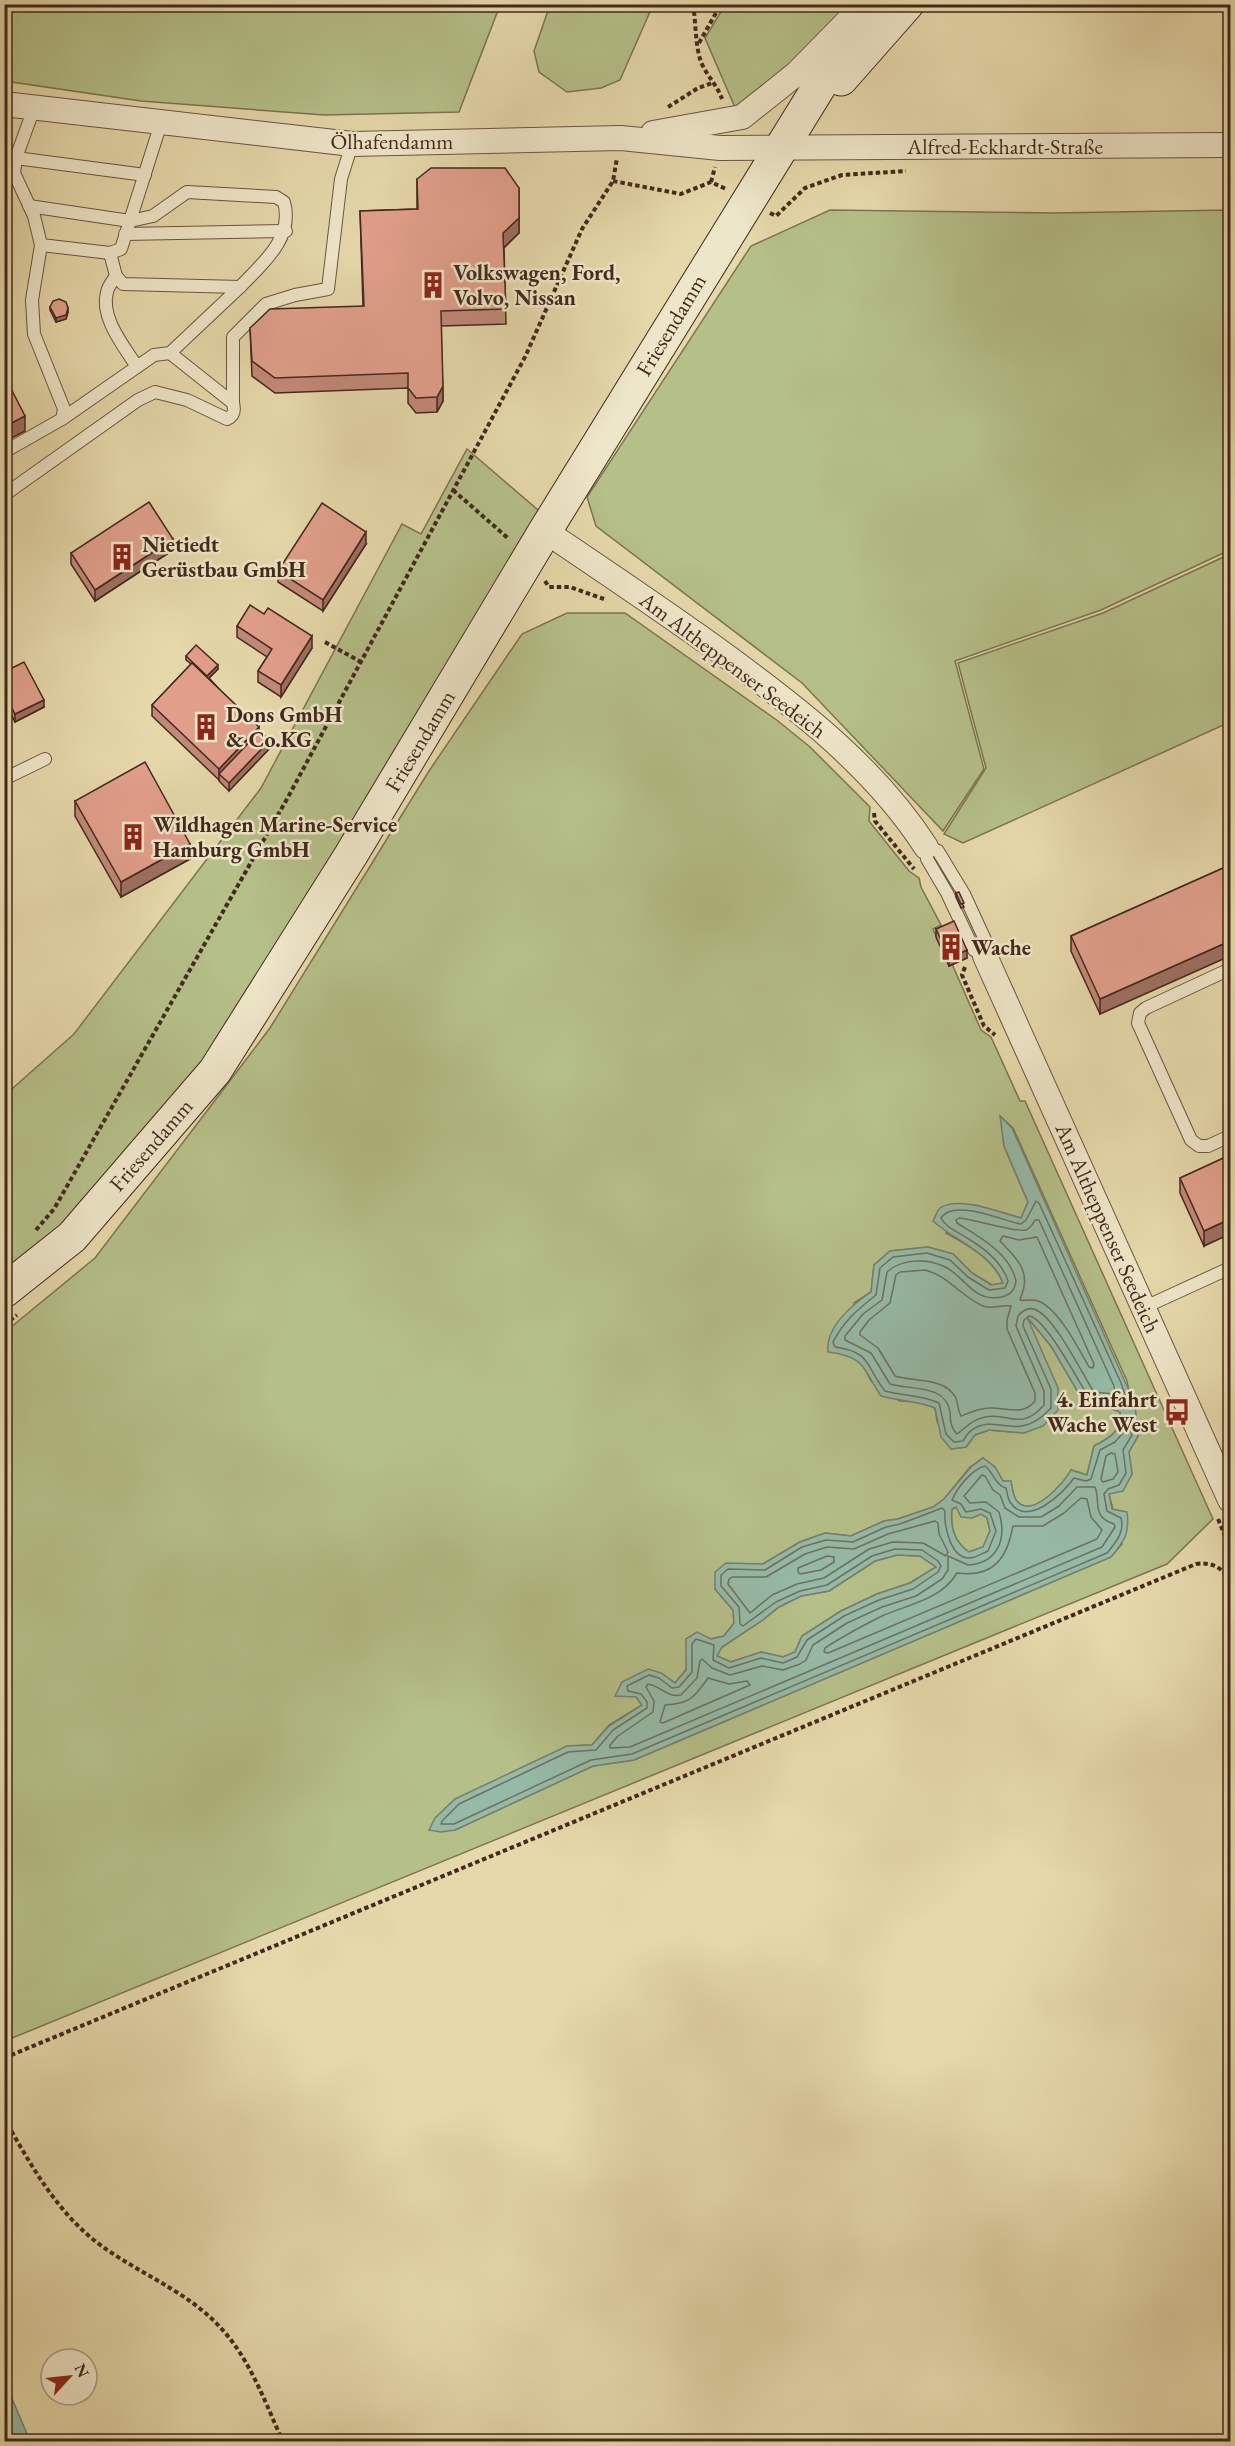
<svg xmlns="http://www.w3.org/2000/svg" width="1235" height="2446" font-family="'EB Garamond',serif">
<rect width="100%" height="100%" fill="#e5d8aa"/>
<filter id="stains"><feTurbulence type="fractalNoise" baseFrequency=".00333" numOctaves="4"/><feColorMatrix values="0 0 0 0 .2 0 0 0 0 .09 0 0 0 0 .02 0 0 0 .5 -.17"/></filter>
<radialGradient id="worn" r=".72"><stop offset=".6" stop-color="#630" stop-opacity="0"/><stop offset="1" stop-color="#630" stop-opacity=".3"/></radialGradient>
<g fill="#b5bf88" stroke="#7c7452" stroke-width="1.5" fill-rule="evenodd">
<polygon points="5,4 500,4 500,5 459,112 324,115 141,101 5,81"/>
<polygon points="550,5 550,4 653,5 620,80 601,88 567,92 539,72 534,51"/>
<polygon points="725,5 867,5 737,112 705,38"/>
<polygon points="830,210 1053,213 1230,210 1230,550 1101,610 955,661 984,769 943,831 802,683 596,526 587,497 751,246"/>
<polygon points="467,449 545,516 208,1065 67,1231 5,1280 5,1095 74,1034 261,788 402,524 421,534"/>
<polygon points="1230,554 1230,722 963,843 944,834 986,768 958,663 1103,613"/>
<path d="M567 613H625L778 721 810 747 870 807 869 821 909 871 919 878 921 887 941 925 933 929 949 965 952 964 981 1030 991 1037 1020 1101H1025L1213 1519 1167 1564 5 2041V1332L95 1258 270 1028 429 771 522 634ZM1001 1117 1013 1128 1127 1381 1138 1436 1129 1452 1132 1474 1109 1494 1122 1544 1111 1557 634 1760 593 1766 455 1830 567 1746 592 1745 609 1725 642 1705 636 1697 661 1673 675 1683 711 1639 724 1636 734 1623 733 1610 715 1589 763 1564 800 1542 825 1533 851 1536 884 1521 898 1519 933 1507 944 1499 970 1467 983 1458 995 1467 1003 1481 1011 1482C1012 1487 1013 1495 1016 1500 1031 1521 1064 1483 1071 1470L1087 1475 1094 1446C1110 1438 1122 1431 1120 1412L1107 1407 1086 1405 1051 1346 1025 1315 1057 1388 1024 1433 989 1430 975 1435 966 1447 951 1449 937 1421 935 1408 920 1402 900 1401 871 1381 861 1362 848 1355 854 1303 871 1292 874 1265 890 1251 928 1247 953 1254 972 1273 992 1285 1003 1283C993 1259 968 1245 946 1233L976 1205 1021 1218 1028 1202 1004 1146Z"/>
<path d="M957 1507 972 1518 981 1514 987 1518 990 1531 983 1547 969 1552C954 1542 950 1527 952 1509Z"/>
<polygon points="897,1555 920,1556 936,1567 910,1583 877,1594 841,1611 802,1636 795,1652 783,1657 761,1652 731,1662 717,1656 722,1647 760,1622 779,1607 801,1596 829,1591 875,1561"/>
</g>
<g fill="#96baa7" stroke="#758070" stroke-width="1.5" fill-rule="evenodd">
<path d="M1000 1116 1012 1128 1135 1404 1138 1436 1129 1452 1132 1474 1123 1491 1109 1494 1112 1509 1127 1512C1130 1534 1124 1541 1111 1557L634 1760 593 1766 455 1830 441 1832 429 1830 435 1818 455 1799 567 1746 592 1745 609 1726 642 1705 636 1697 615 1696 622 1682 648 1669 661 1673 675 1683 686 1670V1639L697 1632 711 1639 724 1636 734 1623 733 1610 715 1589V1572L726 1563 763 1564 800 1542 825 1533 851 1536 884 1521 898 1519 933 1507 944 1499 971 1467 983 1458 995 1467 1003 1481H1011C1012 1487 1013 1495 1016 1500 1031 1521 1064 1483 1071 1470L1087 1475 1094 1446C1110 1438 1122 1431 1120 1412L1107 1407 1086 1406 1051 1346 1027 1317 1058 1388V1410L1043 1426 1024 1433 989 1430 975 1435 966 1447 951 1449 941 1437 935 1408C918 1401 899 1401 881 1396 862 1367 866 1357 828 1352 825 1327 852 1305 871 1292L874 1265 890 1251 928 1247 953 1254 972 1273 991 1285 1003 1283C992 1253 955 1241 933 1221 935 1217 937 1211 940 1208 959 1195 1001 1213 1021 1218L1028 1202 1004 1146ZM956 1507 961 1517 972 1518 981 1514 987 1518 990 1531 983 1547 969 1552C954 1542 950 1527 952 1509ZM897 1555 920 1556 936 1567 910 1583 877 1594 841 1611 802 1636 795 1652 783 1657 761 1652 731 1662 717 1656 722 1647 760 1622 779 1607 801 1596 829 1591 875 1561Z"/>
<polygon points="4,2382 5,2382 30,2441 5,2441"/>
</g>
<g fill="none" stroke-linecap="round" stroke-linejoin="round">
<g stroke="#6c7162" stroke-width="1.5">
<path d="M1036 1201 1039 1203 1121 1383 1129 1406 1126 1408 1109 1401 1090 1399C1079 1383 1046 1318 1029 1316L1024 1320 1023 1326 1051 1389V1408C1017 1445 997 1412 972 1430 968 1432 965 1438 963 1441L954 1442 946 1434 939 1403C922 1395 904 1396 885 1391 865 1366 872 1352 835 1347L833 1342C844 1321 857 1310 876 1295L880 1268 893 1257 927 1253 950 1260 968 1277 989 1290 1005 1288 1008 1281C1002 1262 984 1248 967 1238 958 1232 946 1228 941 1218 953 1198 1003 1221 1021 1224L1026 1220Z"/>
<path d="M959 1218C973 1219 1018 1233 1026 1230 1030 1228 1033 1224 1035 1220H1039L1114 1386 1115 1394 1094 1392C1081 1372 1057 1322 1038 1311 1030 1306 1023 1310 1018 1316L1016 1326 1044 1391V1405C1020 1432 1010 1412 985 1417 971 1420 967 1427 957 1434 951 1429 950 1420 950 1412 946 1384 910 1390 890 1384L871 1353 845 1340V1336L863 1314 882 1300 887 1272C901 1259 926 1258 943 1266 964 1274 972 1303 1002 1297 1011 1295 1015 1290 1016 1281 1010 1253 979 1237 957 1223L956 1220Z"/>
<path d="M1003 1236 1019 1240 1037 1237 1094 1364 1093 1368 1089 1367C1079 1349 1058 1308 1038 1301 1032 1299 1026 1301 1020 1300 1021 1295 1024 1291 1024 1286 1028 1267 1011 1253 1000 1241Z"/>
<path d="M925 1270C949 1276 960 1296 983 1306 992 1310 1002 1304 1011 1306L1007 1320V1329L1035 1393V1401C1022 1417 1006 1407 989 1408 979 1408 969 1413 961 1416 958 1411 958 1404 956 1398 945 1377 914 1382 895 1376L878 1348 860 1335V1332L869 1320 890 1303 896 1275 900 1272Z"/>
<path d="M1129 1426 1132 1435 1123 1450 1126 1473 1119 1485 1108 1489 1104 1494 1107 1511 1121 1518C1125 1532 1116 1542 1107 1553L632 1754 591 1760 454 1824H441L442 1821 459 1804 568 1752 596 1750 613 1730 647 1708V1702L641 1694 628 1691 627 1686 649 1675 659 1678 672 1688 679 1687 692 1672V1644L696 1639 714 1645 713 1660 729 1668 761 1658 783 1663 797 1657 807 1640 844 1616 879 1600 913 1589 938 1572 941 1566 938 1561 922 1550 895 1549 872 1556 827 1585 800 1591 776 1602 743 1626 740 1624 739 1607 721 1586V1575L728 1569 765 1570 802 1547 826 1540 853 1542 886 1527 900 1524 942 1508 945 1511C944 1525 950 1559 970 1558 975 1558 983 1553 988 1551L996 1531 990 1513 981 1509 966 1512 961 1504 952 1500C957 1488 972 1469 985 1466 994 1473 995 1485 1006 1488 1007 1492 1008 1499 1010 1502 1027 1528 1063 1494 1074 1478L1086 1481 1091 1479 1100 1450 1115 1442Z"/>
<polygon points="1111,1453 1115,1454 1118,1472 1113,1479 1103,1482 1101,1479 1106,1456"/>
<path d="M982 1475 985 1476 993 1490 1000 1495 1005 1508 1019 1517H1041L1059 1506 1077 1487H1095C1101 1502 1091 1517 1114 1524L1115 1527 1102 1547 630 1747 610 1748V1745L618 1736 653 1712 654 1701 646 1687 648 1684C661 1686 667 1698 681 1695L697 1678 700 1661 702 1659 712 1668 730 1675 762 1666 783 1670 800 1664 806 1660 813 1645 847 1623 882 1607 916 1596 942 1579 948 1570V1556L968 1565C998 1563 1007 1539 999 1512L986 1502 970 1503 964 1496Z"/>
<path d="M1081 1498 1087 1499 1091 1517 1102 1530 1097 1539 828 1653 824 1652 825 1648C843 1636 862 1626 882 1616 909 1604 941 1600 957 1573 994 1578 1007 1558 1013 1526H1043L1064 1513Z"/>
<polygon points="935,1521 938,1523 939,1534 948,1552 946,1556 923,1543 893,1542 869,1549 824,1578 797,1584 772,1595 750,1613 728,1584 729,1579 732,1577 766,1577 805,1554 827,1547 854,1549 888,1534"/>
<polygon points="827,1556 834,1557 834,1562 821,1570 800,1574 798,1572 798,1568"/>
<path d="M708 1678 729 1684 747 1681 750 1685 663 1723 660 1722 665 1705C689 1704 694 1698 708 1678Z"/>
</g>
<defs>
<g id="lane">
<polyline points="16,158 145,175"/>
<path d="M29 206 130 221 153 216 187 192 276 197 284 202C294 238 263 263 240 287L123 284 116 276 110 253"/>
<polyline points="125,234 286,231"/>
<polyline points="41,245 110,253 121,249 161,123"/>
<path d="M116 276C113 280 108 287 107 292 100 318 124 346 137 367"/>
<polyline points="233,403 233,337 266,304 295,295 328,289 341,179 352,144"/>
<polyline points="62,419 154,355 170,353 240,287"/>
<polyline points="4,452 62,419 64,409 34,334 32,300 41,245 34,216 14,173 16,158 34,108"/>
<path d="M4 495 138 400 155 392 187 400 227 419C234 416 235 411 233 403L170 353"/>
<polyline points="4,779 45,759"/>
<polygon points="926,847 938,851 964,894 987,944 985,956 974,950 947,893 927,859"/>
<polyline points="1230,969 1146,1008 1140,1013 1138,1023 1191,1140 1199,1146 1208,1146 1230,1136"/>
<polyline points="1145,1307 1230,1268"/>
</g>
<g id="street">
<polyline points="4,104 352,144 621,138 720,148 1230,145"/>
<polyline points="653,133 742,117 796,74 849,20"/>
<path d="M545 531C603 570 661 609 718 650 795 706 874 766 926 847"/>
<polyline points="985,956 1230,1500"/>
</g>
<g id="secondary">
<polyline points="841,79 907,4"/>
<polyline points="4,1291 72,1237 215,1071 351,855 545,531 870,4"/>
</g>
</defs>
<use href="#lane" stroke="#6c5440" stroke-width="14"/>
<use href="#street" stroke="#6c5440" stroke-width="26"/>
<use href="#secondary" stroke="#43281d" stroke-width="35"/>
<g stroke="#43281d" stroke-width="4" stroke-dasharray="4.5 3" stroke-linecap="butt">
<path d="M693 4C696 22 695 45 701 62 707 76 717 85 722 99"/>
<polyline points="699,43 721,4"/>
<polyline points="668,107 698,88 712,83"/>
<polyline points="613,181 681,194 711,182 726,189"/>
<polyline points="711,182 715,167"/>
<polyline points="770,213 776,216 805,188 842,175 906,171"/>
<polyline points="453,490 509,539"/>
<polyline points="545,581 549,587 570,587 604,599"/>
<polyline points="325,642 361,662"/>
<polyline points="874,813 875,821 914,869"/>
<polyline points="965,967 962,975 984,1026 995,1035"/>
<polyline points="36,1230 54,1209 287,799 525,357 582,229 613,181 617,158"/>
<polyline points="4,1325 17,1315"/>
<polyline points="1218,1519 1230,1548"/>
<path d="M4 2058 1196 1564C1212 1562 1222 1567 1230 1581"/>
<path d="M4 2118C28 2160 52 2204 89 2236 129 2270 184 2288 220 2327 250 2359 265 2402 283 2442"/>
</g>
<use href="#lane" stroke="#eee6c8" stroke-width="12"/>
<use href="#street" stroke="#eee6c8" stroke-width="24"/>
<use href="#secondary" stroke="#eee6c8" stroke-width="33"/>
</g>
<g fill="#c28978" stroke="#43281d" stroke-width="1.5">
<polygon points="417,179 519,188 519,233 504,248 506,324 441,326 443,401 437,412 416,413 408,403 408,388 275,393 252,376 250,328 363,306 360,211 417,209"/>
<polygon points="50,307 68,312 66,319 56,322 50,310"/>
<polygon points="366,544 323,611 278,582 278,571"/>
<polygon points="173,550 95,601 71,564 71,553"/>
<polygon points="237,626 312,648 281,697 258,682 258,671 267,657 237,637"/>
<polygon points="186,656 218,669 209,678 259,732 270,748 229,791 219,781 219,780 152,716 152,705 191,664 186,660"/>
<polygon points="4,672 44,707 15,722 4,700"/>
<polygon points="75,801 190,859 121,897 75,816"/>
<polygon points="1230,865 1100,1014 1071,951 1071,936"/>
<polygon points="956,893 964,907 961,908 956,897"/>
<polygon points="936,929 967,958 949,966 936,937"/>
<polygon points="1230,1155 1204,1246 1180,1193 1180,1178"/>
</g>
<g fill="#9e6f61" stroke="#43281d" stroke-width="1.5">
<polygon points="519,218 519,233 503,248 503,233"/>
<polygon points="9,258 9,273 4,300 4,285"/>
<polygon points="68,308 68,312 66,319 56,322 56,318"/>
<polygon points="443,386 443,401 437,412 437,397"/>
<polygon points="25,416 25,431 4,442 4,427"/>
<polygon points="366,532 366,544 323,611 323,600"/>
<polygon points="173,539 173,550 95,601 95,590"/>
<polygon points="312,636 312,648 281,697 281,685"/>
<polygon points="218,665 218,669 207,680 207,676"/>
<polygon points="44,700 44,707 15,722 15,714"/>
<polygon points="259,727 259,738 219,774 219,781 219,769"/>
<polygon points="270,740 270,748 229,791 229,783"/>
<polygon points="190,844 190,859 121,897 121,882"/>
<polygon points="1230,941 1230,956 1100,1014 1100,999"/>
<polygon points="967,950 967,958 949,966 949,958"/>
<polygon points="1230,1219 1230,1234 1204,1246 1204,1231"/>
</g>
<g fill="#e19f8b" stroke="#43281d" stroke-width="1.5">
<polygon points="431,168 505,168 519,188 519,218 503,233 506,309 441,311 443,386 437,397 416,398 408,388 408,373 275,378 252,361 250,328 270,309 364,306 360,211 418,209 417,179"/>
<polygon points="4,258 9,258 4,285"/>
<polygon points="59,299 66,302 68,308 66,315 56,318 50,307 53,301"/>
<polygon points="4,375 25,416 4,427"/>
<polygon points="149,502 173,539 95,590 71,553"/>
<polygon points="322,503 366,532 323,600 278,571"/>
<polygon points="250,605 264,614 268,608 312,636 281,685 258,671 272,649 237,626"/>
<polygon points="196,645 218,665 207,676 186,656"/>
<polygon points="24,662 44,700 15,714 4,693 4,672"/>
<polygon points="192,663 259,727 219,769 152,705"/>
<polygon points="260,731 270,740 229,783 219,774"/>
<polygon points="145,762 190,844 121,882 75,801"/>
<polygon points="1230,865 1230,941 1100,999 1071,936"/>
<polygon points="959,892 964,903 961,904 956,893"/>
<polygon points="954,921 967,950 949,958 936,929"/>
<polygon points="1230,1155 1230,1219 1204,1231 1180,1178"/>
</g>
<defs>
<symbol id="building-bare" viewBox="-9 -9 18 18"><path d="M-4-6H4V6H1V3H-1V6H-4ZM-2.5-4.3h1.7v1.8h-1.7ZM.8-4.3h1.7v1.8H.8ZM-2.5-1h1.7V.8h-1.7ZM.8-1h1.7V.8H.8Z" fill="#8f2418" stroke="#eee6c8" stroke-width="2.5" paint-order="stroke"/></symbol>
<symbol id="bus-bare" viewBox="-9 -9 18 18"><path d="M-5-6H5V4H4V6H2V4H-2V6H-4V4H-5ZM-3.5-4V0h7V-4ZM-3.5 1.2v1.5H-2V1.2ZM2 1.2v1.5H3.5V1.2Z" fill="#8f2418" stroke="#eee6c8" stroke-width="2.5" paint-order="stroke"/></symbol>
</defs>
<g fill-rule="evenodd">
<use href="#building-bare" x="414" y="266" width="38" height="38"/>
<use href="#building-bare" x="103" y="538" width="38" height="38"/>
<use href="#building-bare" x="187" y="708" width="38" height="38"/>
<use href="#building-bare" x="114" y="818" width="38" height="38"/>
<use href="#building-bare" x="932" y="928" width="38" height="38"/>
<use href="#bus-bare" x="1158" y="1393" width="38" height="38"/>
</g>
<g text-anchor="middle" dominant-baseline="central" stroke-width="5" stroke-linejoin="round" paint-order="stroke">
<g font-size="22" fill="#43281d" stroke="#eee6c8">
<text x="392" y="141">Ölhafendamm</text>
<text x="1005" y="146">Alfred-Eckhardt-Straße</text>
<text transform="translate(671 325) rotate(-59)">Friesendamm</text>
<text transform="translate(733 665) rotate(37)">Am Altheppenser Seedeich</text>
<text transform="translate(420 741) rotate(-59)">Friesendamm</text>
<text transform="translate(151 1145) rotate(-49)">Friesendamm</text>
<text transform="translate(1108 1228) rotate(66)">Am Altheppenser Seedeich</text>
</g>
<g font-size="22" font-weight="bold" fill="#43281d" stroke="#eee6c8" text-anchor="start">
<text x="453" y="272">Volkswagen, Ford,<tspan x="453" dy="25">Volvo, Nissan</tspan></text>
<text x="142" y="544">Nietiedt<tspan x="142" dy="25">Gerüstbau GmbH</tspan></text>
<text x="226" y="714">Dons GmbH<tspan x="226" dy="25">&amp; Co.KG</tspan></text>
<text x="153" y="824">Wildhagen Marine-Service<tspan x="153" dy="25">Hamburg GmbH</tspan></text>
<text x="971" y="947">Wache</text>
<text x="1157" y="1399" text-anchor="end">4. Einfahrt<tspan x="1157" dy="25">Wache West</tspan></text>
</g>
</g>
<rect width="1235" height="2446" fill="none" stroke="#e5d8aa" stroke-width="24"/>
<rect x="6" y="6" width="1223" height="2434" fill="none" stroke="#43281d" stroke-width="3"/>
<rect x="12" y="12" width="1211" height="2422" fill="none" stroke="#43281d" stroke-width="1.5"/>
<g transform="translate(69 2377) rotate(63)"><circle r="28" fill="#eee6c8" stroke="#aa9a84" stroke-width="1.5"/>
<path d="M0-4.5L10 22L0 15L-10 22Z" fill="#8f2418"/>
<text y="-9" font-size="16" font-weight="bold" text-anchor="middle" fill="#43281d">N</text>
</g>
<rect width="100%" height="100%" filter="url(#stains)"/>
<rect width="100%" height="100%" fill="url(#worn)"/>
</svg>
